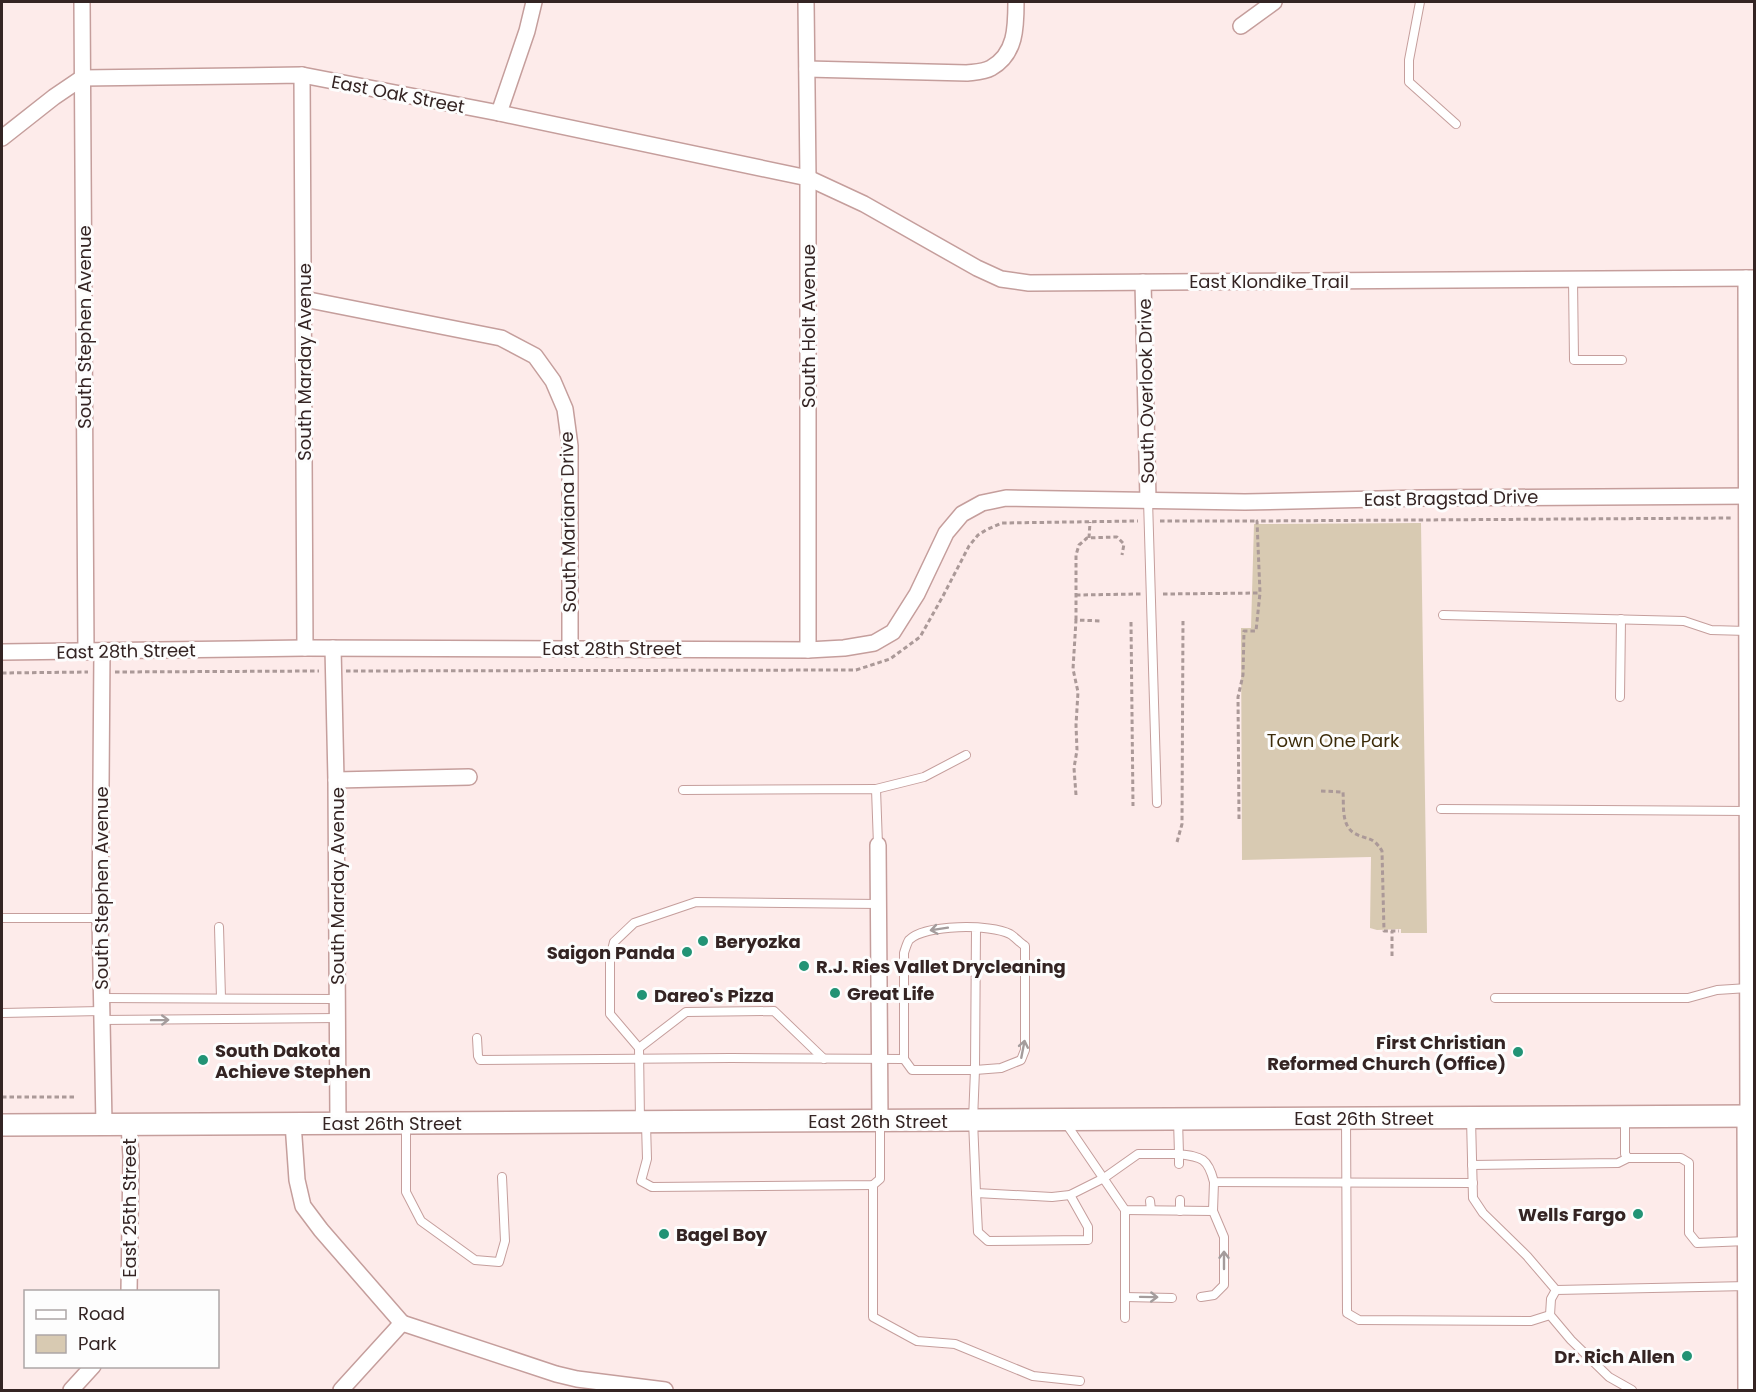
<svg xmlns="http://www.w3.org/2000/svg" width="1756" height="1392" font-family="Poppins,sans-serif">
<rect width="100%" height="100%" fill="#fdebea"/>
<polygon fill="#d8cab2" points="1421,523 1427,933 1401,933 1401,929 1377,930 1370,928 1371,857 1242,860 1241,628 1251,628 1254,524"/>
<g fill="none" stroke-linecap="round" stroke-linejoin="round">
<defs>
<g id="lane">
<polyline points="1420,2 1409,60 1409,82 1456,124"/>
<polyline points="1573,279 1574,360 1622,360"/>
<polyline points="1148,500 1157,803"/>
<polyline points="1443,615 1684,621 1711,630 1747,631"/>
<polyline points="1620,697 1621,619"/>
<polyline points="876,789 924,777 966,755"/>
<polyline points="683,790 876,789 878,845"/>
<polyline points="1441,809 1748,811"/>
<polyline points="2,918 100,918"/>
<polyline points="219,927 221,998"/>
<polyline points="101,998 338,999"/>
<polyline points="1495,998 1688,998 1717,990 1748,988"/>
<polyline points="2,1013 101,1011"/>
<polyline points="101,1020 338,1018"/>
<polyline points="477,1038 478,1056 480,1060 731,1058 904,1059 912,1070 975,1070 973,1120 976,1193 1052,1197 1070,1195 1104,1178 1138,1154 1179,1154 1179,1164"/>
<polyline points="639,1048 686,1012 774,1011 824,1059"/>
<path d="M904 1059V953C905 950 907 943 909 940 925 924 991 924 1010 934 1015 937 1020 943 1025 946V1050L1021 1060 1001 1068 975 1070 976 928"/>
<polyline points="1346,1118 1347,1313 1359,1320 1531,1321 1550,1315"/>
<polyline points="1625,1118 1625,1154 1628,1158 1681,1158 1689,1163 1689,1233 1697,1243 1747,1241"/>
<polyline points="1471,1119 1473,1198 1483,1213 1527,1256 1556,1290"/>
<path d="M1178 1120 1179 1154C1202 1157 1208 1158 1214 1182L1473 1183"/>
<polyline points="640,1121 639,1048 610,1014 610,958 614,942 634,923 696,902 879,904"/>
<polyline points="1065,1122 1125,1210 1213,1211 1214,1182"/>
<polyline points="406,1124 406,1192 421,1221 475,1260 499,1262 505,1241 502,1177"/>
<polyline points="646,1124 647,1159 641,1181 652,1187 873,1185 880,1179 880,1122"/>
<polyline points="1472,1165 1618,1163 1628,1158"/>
<polyline points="873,1185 873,1317 917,1341 955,1344 1033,1376 1080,1381"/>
<polyline points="976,1193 978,1232 988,1241 1088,1240 1088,1227 1070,1195"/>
<polyline points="1180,1200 1180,1211"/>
<polyline points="1150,1201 1151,1210"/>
<polyline points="1125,1210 1125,1318"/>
<polyline points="1125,1297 1172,1298"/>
<polyline points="1201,1297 1214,1295 1224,1285 1224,1237 1213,1211"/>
<polyline points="1632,1390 1609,1377 1571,1340 1550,1315 1551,1299 1556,1290 1748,1286"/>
</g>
<g id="street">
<polyline points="82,2 86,652"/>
<polyline points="806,2 808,178 808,650"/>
<polyline points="1241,26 1274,2"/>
<path d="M807 69 967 73C975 72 984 72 991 68 1016 54 1016 27 1016 2"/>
<polyline points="302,75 305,648"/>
<polyline points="499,113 527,31 534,2"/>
<polyline points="2,138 54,97 82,78 302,75 499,113 808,178 864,204 977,268 1001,279 1029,283 1754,278"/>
<polyline points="1746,278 1748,1116"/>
<polyline points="1143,282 1148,500"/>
<polyline points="304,299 501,338 535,356 553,381 565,409 570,446 570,648"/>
<polyline points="333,648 336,780 338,1123"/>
<polyline points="102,651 100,918 104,1124"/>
<polyline points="2,652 305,648 808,650 844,648 874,643 893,632 917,594 946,533 962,514 982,503 1006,498 1245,502 1421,498 1754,496"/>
<polyline points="336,780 469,777"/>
<polyline points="878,845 880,1121"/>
<polyline points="293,1123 297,1180 303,1206 321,1230 402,1323"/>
<polyline points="129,1292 131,1157 129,1124"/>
<polyline points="71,1390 93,1366"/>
<polyline points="341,1390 402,1323 556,1374 577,1379 665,1390"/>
</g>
<g id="secondary">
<polyline points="1748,1116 1749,1390"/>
<polyline points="2,1125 1754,1116"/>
</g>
</defs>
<use href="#lane" stroke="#c59e9c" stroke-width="10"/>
<use href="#street" stroke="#c59e9c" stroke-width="18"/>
<use href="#secondary" stroke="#c59e9c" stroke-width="24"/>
<g stroke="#ab9998" stroke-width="3" stroke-dasharray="4.5 3" stroke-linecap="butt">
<polyline points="1160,521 1257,521"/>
<polyline points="1089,538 1090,522"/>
<polyline points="1163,594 1260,593"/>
<polyline points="1076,595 1141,594"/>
<polyline points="1076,620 1076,555 1079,545 1087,538 1117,537 1124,544 1122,555"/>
<polyline points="1131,622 1133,806"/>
<polyline points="346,671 856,670 890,659 920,637 943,596 969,546 978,535 986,530 1002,523 1138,521"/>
<polyline points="115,672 319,671"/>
<polyline points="2,673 88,672"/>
<path d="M1321 791 1343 792C1344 805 1341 825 1354 833 1368 841 1372 835 1382 851L1384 931H1399"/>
<polyline points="1076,795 1074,768 1077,750 1076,725 1078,692 1073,669 1076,620 1102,621"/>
<polyline points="1239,819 1238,697 1243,675 1244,631 1256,631 1260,593 1257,521 1731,518"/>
<polyline points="1177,842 1182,824 1183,621"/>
<polyline points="1392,956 1392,931"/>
<polyline points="2,1097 77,1097"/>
</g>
<use href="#lane" stroke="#fff" stroke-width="8"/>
<use href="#street" stroke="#fff" stroke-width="15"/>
<use href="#secondary" stroke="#fff" stroke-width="21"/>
</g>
<defs><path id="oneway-shaft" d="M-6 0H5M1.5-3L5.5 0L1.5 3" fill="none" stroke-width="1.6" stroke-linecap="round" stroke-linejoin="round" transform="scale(1.5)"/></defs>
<g stroke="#a49c9c">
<use href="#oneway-shaft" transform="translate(939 929) rotate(171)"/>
<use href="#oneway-shaft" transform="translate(160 1020) rotate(-1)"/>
<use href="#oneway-shaft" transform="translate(1023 1049) rotate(-79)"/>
<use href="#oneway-shaft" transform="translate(1224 1260) rotate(-90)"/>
<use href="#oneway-shaft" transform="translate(1149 1297) rotate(1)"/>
</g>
<g fill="#229375" stroke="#fdfdfd" stroke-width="2">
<circle cx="703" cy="941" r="6"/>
<circle cx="687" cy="952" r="6"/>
<circle cx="804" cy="966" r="6"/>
<circle cx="835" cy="993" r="6"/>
<circle cx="642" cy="995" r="6"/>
<circle cx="1518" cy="1052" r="6"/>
<circle cx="203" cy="1060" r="6"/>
<circle cx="1638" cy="1214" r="6"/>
<circle cx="664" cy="1234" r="6"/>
<circle cx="1687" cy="1356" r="6"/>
</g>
<g text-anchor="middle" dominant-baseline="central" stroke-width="6" stroke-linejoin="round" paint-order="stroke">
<g font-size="18" fill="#342423" stroke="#fdfdfd">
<text transform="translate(398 94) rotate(11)">East Oak Street</text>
<text x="1269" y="281">East Klondike Trail</text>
<text transform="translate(808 326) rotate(-90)">South Holt Avenue</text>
<text transform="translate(84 327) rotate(-90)">South Stephen Avenue</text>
<text transform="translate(304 362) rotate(-90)">South Marday Avenue</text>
<text transform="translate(1146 391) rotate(-91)">South Overlook Drive</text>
<text transform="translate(1451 498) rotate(-1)">East Bragstad Drive</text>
<text transform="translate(568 522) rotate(-91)">South Mariana Drive</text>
<text x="612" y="648">East 28th Street</text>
<text transform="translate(126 651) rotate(-1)">East 28th Street</text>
<text transform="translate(337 886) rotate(-90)">South Marday Avenue</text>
<text transform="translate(101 888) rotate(-90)">South Stephen Avenue</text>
<text x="1364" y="1118">East 26th Street</text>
<text x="878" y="1121">East 26th Street</text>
<text x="392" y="1123">East 26th Street</text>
<text transform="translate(129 1208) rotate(-90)">East 25th Street</text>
</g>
<g font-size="18" fill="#3c2b09" stroke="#fdfdfd">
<text x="1333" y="740">Town One Park</text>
</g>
<g font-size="18" font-weight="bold" fill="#342423" stroke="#fdfdfd" text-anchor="start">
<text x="715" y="941">Beryozka</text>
<text x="675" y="952" text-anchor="end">Saigon Panda</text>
<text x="816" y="966">R.J. Ries Vallet Drycleaning</text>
<text x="847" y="993">Great Life</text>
<text x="654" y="995">Dareo's Pizza</text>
<text x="1506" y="1042" text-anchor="end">First Christian<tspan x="1506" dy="21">Reformed Church (Office)</tspan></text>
<text x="215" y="1050">South Dakota<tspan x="215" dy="21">Achieve Stephen</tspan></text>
<text x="1626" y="1214" text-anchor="end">Wells Fargo</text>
<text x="676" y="1234">Bagel Boy</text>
<text x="1675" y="1356" text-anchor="end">Dr. Rich Allen</text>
</g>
</g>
<rect width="1756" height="1392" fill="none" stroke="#342423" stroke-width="6"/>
<rect x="24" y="1290" width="195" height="78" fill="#fdfdfd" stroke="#ada6a6" stroke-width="1.5"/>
<rect x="36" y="1310" width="30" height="9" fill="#ffffff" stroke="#ada6a6" stroke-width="1.5"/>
<text x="78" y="1320" font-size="18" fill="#342423">Road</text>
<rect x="36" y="1335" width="30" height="18" fill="#d8cab2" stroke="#ada6a6" stroke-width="1.5"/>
<text x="78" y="1350" font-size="18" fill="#342423">Park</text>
</svg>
